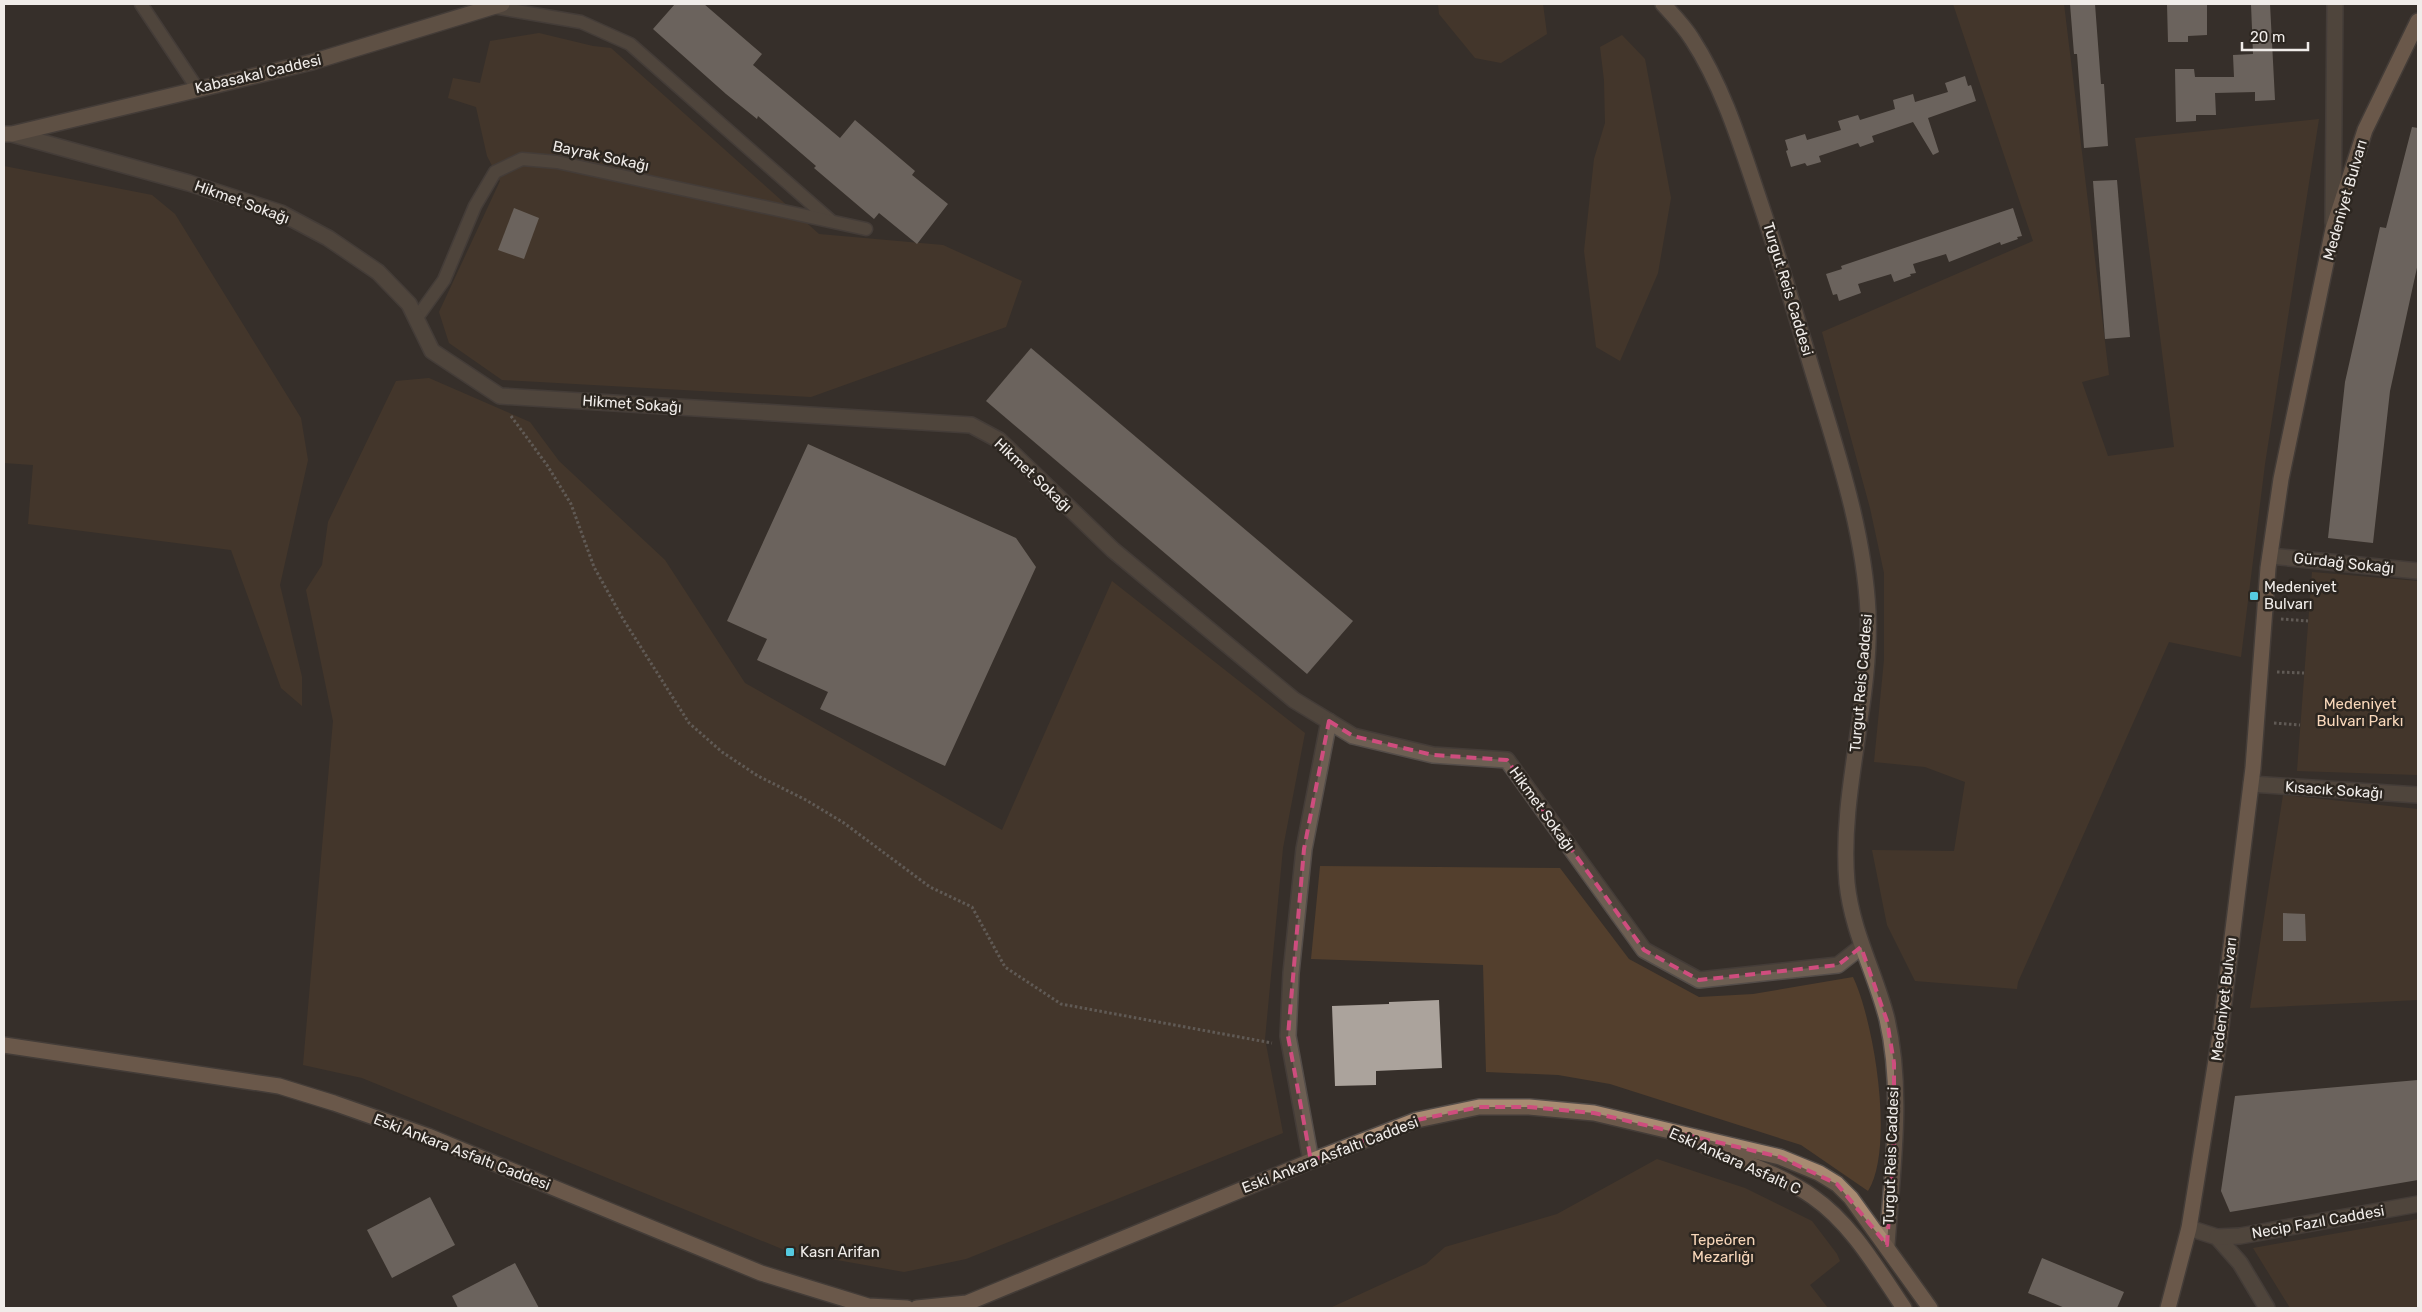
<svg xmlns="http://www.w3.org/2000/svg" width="2422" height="1312" font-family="Rubik,sans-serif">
<rect width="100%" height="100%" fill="#362f2a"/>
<g fill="#533f2d">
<polygon points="1438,4 1543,4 1547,34 1501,63 1475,58 1439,14"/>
<polygon points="1953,4 2064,4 2109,375 2082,382 2108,456 2174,447 2135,138 2319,119 2265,464 2241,657 2169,642 2018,982 2017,989 1915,981 1887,925 1872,850 1954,851 1965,782 1925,767 1874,762 1884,660 1884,573 1870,508 1822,332 2033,241"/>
<polygon points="539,33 593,46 611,48 819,234 943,245 1022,281 1006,327 811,397 502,380 449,343 439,312 500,181 487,156 476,107 448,98 453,78 480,83 490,41"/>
<polygon points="1622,35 1645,59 1671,198 1658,273 1620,361 1596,347 1584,251 1594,159 1605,123 1604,80 1600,47"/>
<polygon points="4,166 152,195 175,214 301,418 308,460 280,585 302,677 302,706 281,688 231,550 28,524 33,465 4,463"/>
<polygon points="429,378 530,422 559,461 665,560 745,683 1002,830 1112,581 1305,733 1283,848 1265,1039 1283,1133 966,1259 904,1272 787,1251 362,1078 303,1065 333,721 306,590 322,565 328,522 396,381"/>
<polygon points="2312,572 2418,581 2418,775 2297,771"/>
<polygon points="2283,795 2418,809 2418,1000 2250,1008"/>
<path d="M1320 866 1560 868 1629 959 1699 997 1753 994 1853 977C1874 1021 1895 1148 1868 1191L1801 1145 1610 1084 1558 1075 1486 1072 1483 965 1311 959Z"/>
<polygon points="1657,1159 1745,1188 1812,1221 1837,1254 1840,1261 1810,1285 1828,1308 1330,1308 1426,1264 1445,1247 1557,1214"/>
<polygon points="2418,1219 2418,1308 2290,1308 2253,1248"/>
</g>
<g fill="#aba39c">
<polygon points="675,4 704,4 762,54 753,65 840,138 855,120 915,171 912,175 948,204 917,244 879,213 874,219 814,168 816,166 758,116 757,119 726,94 653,29"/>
<polygon points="2070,4 2095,4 2101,84 2104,84 2108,146 2084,148 2077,54 2074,54"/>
<polygon points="2167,4 2207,4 2207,35 2188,36 2188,42 2168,42"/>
<polygon points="2251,4 2270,4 2275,100 2255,101 2255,92 2215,93 2216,115 2196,115 2196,121 2176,122 2175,69 2194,69 2195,77 2234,77 2233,55 2253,54"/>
<polygon points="1965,76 1968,86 1971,85 1976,101 1928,118 1939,152 1933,155 1913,122 1872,136 1874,142 1860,147 1858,143 1819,156 1821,162 1807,166 1805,163 1791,167 1786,151 1788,150 1785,140 1805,134 1807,140 1841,130 1838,121 1858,115 1860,120 1895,109 1893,100 1913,94 1915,102 1948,92 1945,83"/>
<polygon points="2412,127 2418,128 2418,263 2390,391 2373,543 2328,538 2345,382 2380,227 2386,228"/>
<polygon points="2117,180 2130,337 2105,339 2093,181"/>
<polygon points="514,208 539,218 524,259 498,250"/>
<polygon points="2013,208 2022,236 2017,237 2018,239 2001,245 2000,242 1949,262 1946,254 1913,264 1916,273 1910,274 1911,276 1894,282 1891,274 1858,284 1861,293 1839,301 1837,294 1833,295 1826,274 1842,269 1841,266"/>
<polygon points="1031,348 1353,621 1307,674 986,401"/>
<polygon points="808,444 1016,538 1036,567 945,766 820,709 828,692 757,660 767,639 727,621"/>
<polygon points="2283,913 2305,914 2306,941 2283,941"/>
<polygon points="1439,1000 1442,1068 1376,1071 1376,1085 1335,1086 1332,1006 1389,1004 1389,1002"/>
<polygon points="2418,1080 2418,1180 2230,1212 2221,1191 2235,1096"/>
<polygon points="430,1197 455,1245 392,1278 367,1230"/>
<polygon points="2042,1258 2124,1292 2117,1308 2065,1308 2028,1293"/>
<polygon points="515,1263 539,1308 458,1308 452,1296"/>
</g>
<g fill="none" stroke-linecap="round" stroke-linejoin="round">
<defs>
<g id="lane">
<polyline points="141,4 197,88"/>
<polyline points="493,7 581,22 630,44 830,220"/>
<polyline points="416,319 444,280 475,206 495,172 522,159 557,162 866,229"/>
</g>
<g id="street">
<polyline points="12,134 189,183 281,213 328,238 378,272 409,304 432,351 500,396 971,425 999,440 1113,550 1294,700 1353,736 1433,755 1507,760 1644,950 1699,980 1838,965 1861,947"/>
<polyline points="2333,223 2335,4"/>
<polyline points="2270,556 2418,571"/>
<polyline points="2251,784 2418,795"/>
<polyline points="1311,1161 1288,1036 1291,973 1304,849 1329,721"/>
<polyline points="2189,1228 2217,1237 2240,1263 2267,1308"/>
<polyline points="2217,1237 2240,1236 2418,1204"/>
</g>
<g id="secondary">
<path d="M1663 4C1673 15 1684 26 1692 39 1720 82 1737 133 1753 181 1774 243 1793 304 1811 366 1835 446 1864 528 1868 612 1872 701 1839 793 1847 883 1852 932 1875 972 1887 1019 1904 1092 1892 1171 1887 1245"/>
<polyline points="4,134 12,134 312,62 502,4"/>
</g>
<g id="primary">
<polyline points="4,1045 279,1086 334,1103 428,1136 761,1273 868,1306 907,1308"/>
<path d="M1706 1147C1742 1162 1781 1174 1813 1197 1852 1224 1878 1270 1904 1308"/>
<polyline points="917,1308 967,1303 1311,1161 1417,1120 1479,1107 1529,1107 1594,1113 1780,1157 1819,1173 1837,1184 1851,1198 1930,1308"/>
<polyline points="2168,1308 2189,1228 2220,1035 2253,768 2268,568 2281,479 2333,229 2365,130 2418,21"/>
</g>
</defs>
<use href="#lane" stroke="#544d49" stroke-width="15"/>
<use href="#street" stroke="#544d49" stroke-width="18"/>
<use href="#secondary" stroke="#544d49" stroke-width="18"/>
<use href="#primary" stroke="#544d49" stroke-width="18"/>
<g stroke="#938e8a" stroke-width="3" stroke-dasharray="2.5 2.5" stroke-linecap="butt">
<polyline points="511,416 547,465 571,504 594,567 623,619 689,723 722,752 758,776 806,800 844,823 930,887 972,907 1005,967 1061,1004 1272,1043"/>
<polyline points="2281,619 2308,621"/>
<polyline points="2277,672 2304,673"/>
<polyline points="2274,723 2300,725"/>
</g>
<use href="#lane" stroke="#6d5f53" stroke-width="12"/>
<use href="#street" stroke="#6d5f53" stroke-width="15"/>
<use href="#secondary" stroke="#8f7865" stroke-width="15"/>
<use href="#primary" stroke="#a88b72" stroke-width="15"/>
</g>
<path d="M0 0H2422V1312H0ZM1329 721 1353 736 1433 755 1507 760 1644 950 1699 980 1838 965 1861 947 1887 1021 1894 1063V1143L1887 1245 1837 1184 1780 1157 1594 1113 1529 1107H1479L1417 1120 1311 1161 1288 1036 1304 849Z" fill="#362f2a" fill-opacity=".55" fill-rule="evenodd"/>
<path fill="none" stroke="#ce4d7e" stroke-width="4" stroke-dasharray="10 6" stroke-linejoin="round" d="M1329 721 1353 736 1433 755 1507 760 1644 950 1699 980 1838 965 1861 947 1887 1021 1894 1063V1143L1887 1245 1837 1184 1780 1157 1594 1113 1529 1107H1479L1417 1120 1311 1161 1288 1036 1304 849Z"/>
<g fill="#55cae0" stroke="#2c2620" stroke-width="2">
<rect x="2249" y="591" width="10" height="10" rx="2.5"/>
<rect x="785" y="1247" width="10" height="10" rx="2.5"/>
</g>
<g text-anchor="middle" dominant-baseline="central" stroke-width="5" stroke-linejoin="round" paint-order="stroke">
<g font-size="15" fill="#f0ece9" stroke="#2c2620">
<text transform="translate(258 74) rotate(-13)">Kabasakal Caddesi</text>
<text transform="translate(601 156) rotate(12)">Bayrak Sokağı</text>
<text transform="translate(2345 200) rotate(-74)">Medeniyet Bulvarı</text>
<text transform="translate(242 202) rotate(20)">Hikmet Sokağı</text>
<text transform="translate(1788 289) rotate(73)">Turgut Reis Caddesi</text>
<text transform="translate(632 404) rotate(4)">Hikmet Sokağı</text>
<text transform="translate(1033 475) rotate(43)">Hikmet Sokağı</text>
<text transform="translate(2344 563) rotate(6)">Gürdağ Sokağı</text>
<text transform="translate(1861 683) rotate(-85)">Turgut Reis Caddesi</text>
<text transform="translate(2334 790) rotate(4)">Kısacık Sokağı</text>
<text transform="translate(1542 809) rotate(54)">Hikmet Sokağı</text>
<text transform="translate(2224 999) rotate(-83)">Medeniyet Bulvarı</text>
<text transform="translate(462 1152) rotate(21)">Eski Ankara Asfaltı Caddesi</text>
<text transform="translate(1330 1155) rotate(-21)">Eski Ankara Asfaltı Caddesi</text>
<text transform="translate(1891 1156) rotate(-88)">Turgut Reis Caddesi</text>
<text transform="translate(1735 1161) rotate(24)">Eski Ankara Asfaltı C</text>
<text transform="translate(2318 1222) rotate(-10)">Necip Fazıl Caddesi</text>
</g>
<g font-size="15" fill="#f0ece9" stroke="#2c2620" text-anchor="start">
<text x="2264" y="587">Medeniyet<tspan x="2264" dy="17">Bulvarı</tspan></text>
<text x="800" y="1252">Kasrı Arifan</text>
</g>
<g font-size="15" fill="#f8d7ba" stroke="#2c2620">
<text x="2360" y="704">Medeniyet<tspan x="2360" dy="17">Bulvarı Parkı</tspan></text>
<text x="1723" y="1240">Tepeören<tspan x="1723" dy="17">Mezarlığı</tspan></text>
</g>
</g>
<rect width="2422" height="1312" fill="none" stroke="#f0ece9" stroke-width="10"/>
<path d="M2242 42v8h66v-8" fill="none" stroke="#f0ece9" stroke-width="2.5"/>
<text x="2250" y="42" font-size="15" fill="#f0ece9" stroke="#2c2620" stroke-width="4" paint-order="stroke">20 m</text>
</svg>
